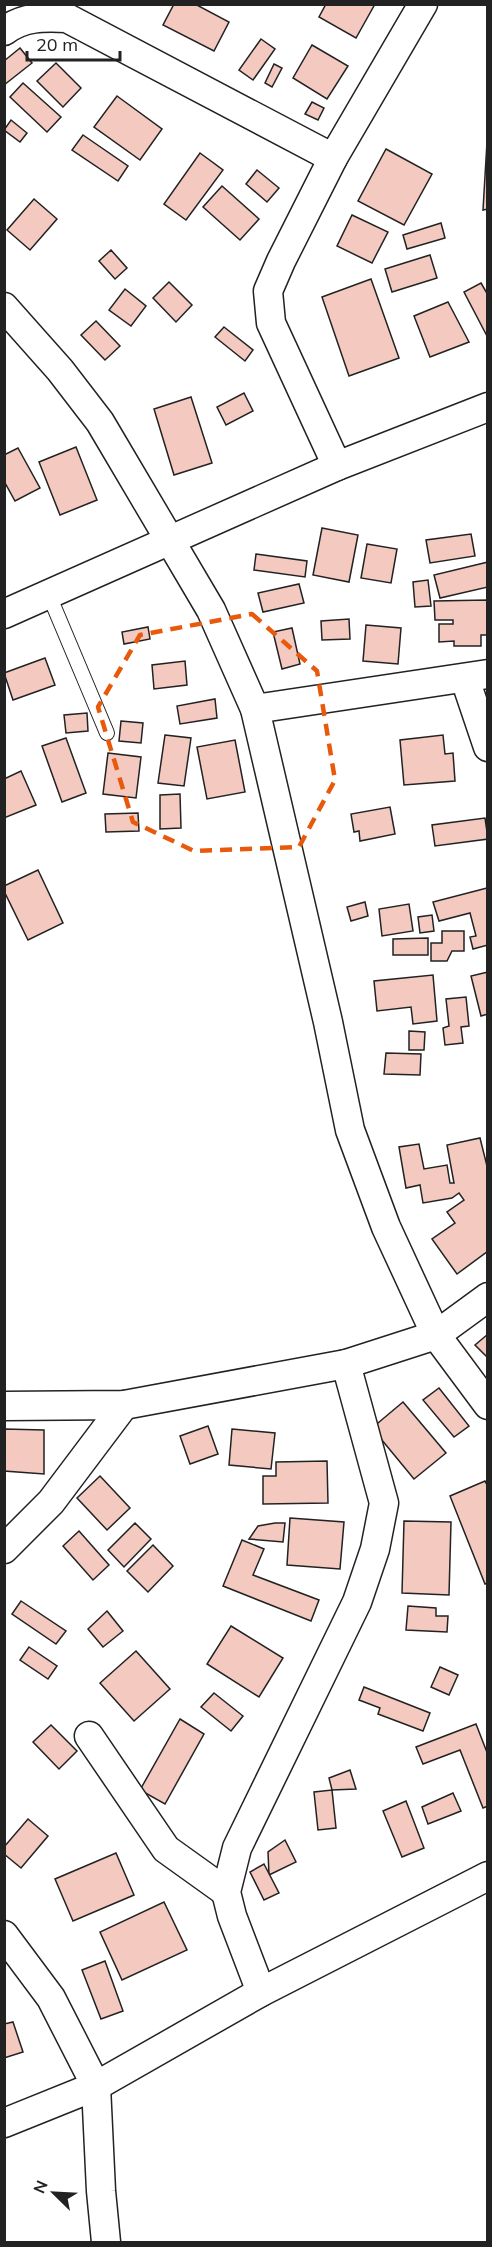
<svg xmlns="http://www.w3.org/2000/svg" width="492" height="2247" font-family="Mulish,sans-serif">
<rect width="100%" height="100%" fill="#fff"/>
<g fill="#f3c9c0" stroke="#222" stroke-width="1.5">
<polygon points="174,4 195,4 229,22 214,51 163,25"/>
<polygon points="326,4 375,4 356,38 319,17"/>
<polygon points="261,39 275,49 253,80 239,70"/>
<polygon points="312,45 348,66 327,99 293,78"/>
<polygon points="20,48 32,63 4,85 4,61"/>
<polygon points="56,63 81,88 63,107 37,81"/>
<polygon points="274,64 282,68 272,87 265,83"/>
<polygon points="23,83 61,117 47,132 10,97"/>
<polygon points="117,96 162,129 140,160 94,127"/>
<polygon points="312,102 324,108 318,120 305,114"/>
<polygon points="11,120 27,133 20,142 4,130"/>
<polygon points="488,125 488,209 483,210"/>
<polygon points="83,135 128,166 118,181 72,150"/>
<polygon points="386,149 432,174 404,225 358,201"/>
<polygon points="200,153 223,170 186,220 164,204"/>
<polygon points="257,170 279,188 267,202 246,184"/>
<polygon points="222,186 259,219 240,240 203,207"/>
<polygon points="34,199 57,219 30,250 7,230"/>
<polygon points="352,215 388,232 372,263 337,246"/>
<polygon points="441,223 445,238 407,249 403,235"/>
<polygon points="111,250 127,268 115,279 99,261"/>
<polygon points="430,255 437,278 392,292 385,269"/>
<polygon points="371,279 399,358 349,376 322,297"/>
<polygon points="169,282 192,305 176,322 153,298"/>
<polygon points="481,283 488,295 488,338 464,292"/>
<polygon points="125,289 146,306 131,326 109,310"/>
<polygon points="448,302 469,342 430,357 414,316"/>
<polygon points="96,321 120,346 105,360 81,335"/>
<polygon points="224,327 253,350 245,361 215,337"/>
<polygon points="244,393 253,411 226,425 217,407"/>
<polygon points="191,397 212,463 174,475 154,409"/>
<polygon points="76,447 97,500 60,515 39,462"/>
<polygon points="18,448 40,488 15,501 4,481 4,455"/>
<polygon points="322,528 358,535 349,582 313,575"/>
<polygon points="471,534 475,556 430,563 426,540"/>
<polygon points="367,544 397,549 391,583 361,578"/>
<polygon points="256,554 307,561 305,577 254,570"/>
<polygon points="488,562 488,587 440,598 434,575"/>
<polygon points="428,580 431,606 415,607 413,582"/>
<polygon points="299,584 304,603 263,612 258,593"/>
<polygon points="488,600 488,635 481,635 481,646 454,646 454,641 439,642 439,624 453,624 453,620 435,620 434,601"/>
<polygon points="349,619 350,639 322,640 321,621"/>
<polygon points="366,625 401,628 398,664 363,661"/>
<polygon points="148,627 150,639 124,644 122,632"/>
<polygon points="292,628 300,664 282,669 273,632"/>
<polygon points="45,658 55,685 13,700 4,673"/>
<polygon points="185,661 187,685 154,689 152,665"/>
<polygon points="215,699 217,718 180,724 177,706"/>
<polygon points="87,713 88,731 66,733 64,715"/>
<polygon points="121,721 143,723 141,743 119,741"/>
<polygon points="165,735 191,738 184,786 158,783"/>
<polygon points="443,735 445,754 453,753 455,781 404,785 400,740"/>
<polygon points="66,738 86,793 62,802 42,746"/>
<polygon points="235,740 245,792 207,799 197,747"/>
<polygon points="108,753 141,757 136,798 103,794"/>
<polygon points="21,771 36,805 4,818 4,779"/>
<polygon points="180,794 181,828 160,829 160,795"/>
<polygon points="390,807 395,834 360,841 359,831 354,832 351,814"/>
<polygon points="138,813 139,831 106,832 105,814"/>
<polygon points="485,818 488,839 435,846 432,825"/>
<polygon points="38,870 63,923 28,940 4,891 4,886"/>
<polygon points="487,888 488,945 473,949 470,937 476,936 470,913 439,921 433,902"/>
<polygon points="365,902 368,916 351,921 347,907"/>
<polygon points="409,904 413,931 382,936 379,909"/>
<polygon points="432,915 434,931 420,933 418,917"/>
<polygon points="442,931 464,931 464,951 452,951 447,961 431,961 431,943 442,943"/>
<polygon points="428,938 428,955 393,955 393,939"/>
<polygon points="488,972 488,1014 481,1016 471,976"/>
<polygon points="433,975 437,1021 413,1024 411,1007 377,1011 374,981"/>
<polygon points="466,997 469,1026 461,1027 463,1043 445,1045 443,1028 449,1026 446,999"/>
<polygon points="409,1031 425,1032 424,1050 409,1050"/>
<polygon points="386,1053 421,1054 420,1075 384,1074"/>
<polygon points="480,1138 488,1170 488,1251 457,1274 432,1239 455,1223 447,1212 464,1200 459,1193 452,1198 423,1203 420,1185 406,1188 399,1147 419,1144 424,1169 447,1165 450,1183 454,1183 447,1145"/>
<polygon points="488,1334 488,1358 475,1345"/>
<polygon points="439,1388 469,1426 454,1437 423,1400"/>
<polygon points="403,1402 446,1453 414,1479 372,1428"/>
<polygon points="208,1426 218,1454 190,1464 180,1436"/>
<polygon points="4,1429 44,1430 44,1474 4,1471"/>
<polygon points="232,1429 275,1433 271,1469 229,1465"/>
<polygon points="327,1461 328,1503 263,1504 263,1476 276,1476 276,1462"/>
<polygon points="100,1476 130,1508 107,1530 77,1498"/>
<polygon points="485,1481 488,1487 488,1583 485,1584 450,1496"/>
<polygon points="290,1518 344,1522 340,1569 287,1565"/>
<polygon points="404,1521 451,1522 449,1595 402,1593"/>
<polygon points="135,1523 151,1539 124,1567 108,1550"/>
<polygon points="275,1523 285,1523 283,1542 249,1539 258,1526"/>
<polygon points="79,1531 109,1565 93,1580 63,1546"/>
<polygon points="242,1540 264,1549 253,1575 319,1600 311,1621 223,1586"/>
<polygon points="153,1545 173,1566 148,1592 127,1571"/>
<polygon points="21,1601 66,1631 56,1644 12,1614"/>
<polygon points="408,1606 436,1608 436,1616 448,1616 447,1632 406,1630"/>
<polygon points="107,1611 123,1631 103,1647 88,1629"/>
<polygon points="231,1626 283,1658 259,1697 207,1664"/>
<polygon points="29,1647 57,1666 48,1679 20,1660"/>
<polygon points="136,1651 170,1689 134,1721 100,1683"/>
<polygon points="440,1667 458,1675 449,1695 431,1687"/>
<polygon points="364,1687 430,1713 423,1731 378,1714 380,1708 359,1700"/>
<polygon points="214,1693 243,1716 231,1731 201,1707"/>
<polygon points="180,1719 204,1734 165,1804 140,1790"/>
<polygon points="476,1724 488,1755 488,1806 483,1808 460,1750 423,1764 416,1747"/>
<polygon points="51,1725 77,1751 59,1769 33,1742"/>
<polygon points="350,1770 356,1789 332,1790 329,1778"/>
<polygon points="332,1790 336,1828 318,1830 314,1792"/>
<polygon points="453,1793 461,1811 428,1824 422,1807"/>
<polygon points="406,1801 424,1848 402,1857 383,1811"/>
<polygon points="28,1819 48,1836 21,1868 4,1854 4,1847"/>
<polygon points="285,1840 296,1862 269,1875 268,1852"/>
<polygon points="116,1853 134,1895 73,1921 55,1879"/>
<polygon points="264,1864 279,1893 264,1900 250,1872"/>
<polygon points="164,1902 187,1950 122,1980 100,1932"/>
<polygon points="105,1961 123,2011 101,2019 82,1970"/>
<polygon points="13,2022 23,2052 4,2058 4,2024"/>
</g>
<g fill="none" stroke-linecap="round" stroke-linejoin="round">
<defs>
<polyline id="service" points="49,595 107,733"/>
<g id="minor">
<path d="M4 31C24 16 44 17 67 18L333 158"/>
<polyline points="4,307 60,370 100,422 211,610 255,709 328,1022 350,1130 386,1227 436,1335 488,1405"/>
<polyline points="337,466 271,323 268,291 281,261 333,158 423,4"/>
<polyline points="4,614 337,466 488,407"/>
<polyline points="465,679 488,747"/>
<polyline points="255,709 488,674"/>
<polyline points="4,1406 124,1405 346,1364 436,1335 488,1297"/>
<polyline points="4,1549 51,1502 124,1405"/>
<polyline points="89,1736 166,1849 226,1892"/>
<polyline points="4,1935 51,1998 96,2086 101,2191 106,2242"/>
<polyline points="261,1992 232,1916 226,1892 237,1848 357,1602 375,1549 384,1503 346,1364"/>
<polyline points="4,2123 96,2086 261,1992 488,1876"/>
</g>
</defs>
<use href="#service" stroke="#222" stroke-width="16"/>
<use href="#minor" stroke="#222" stroke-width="31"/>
<use href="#service" stroke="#fff" stroke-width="14"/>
<use href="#minor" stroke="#fff" stroke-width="28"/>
</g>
<path fill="none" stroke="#e8590c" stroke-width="4.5" stroke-dasharray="12 8" stroke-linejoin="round" d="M252 614 317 671 335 780 299 847 194 851 133 822 98 707 140 635Z"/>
<rect width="492" height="2247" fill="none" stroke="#222222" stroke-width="12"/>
<g transform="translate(54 2193) rotate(294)" stroke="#ffffff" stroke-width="4.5" paint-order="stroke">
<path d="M0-4.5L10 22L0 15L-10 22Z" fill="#222222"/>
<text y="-9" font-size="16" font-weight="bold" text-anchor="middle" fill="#222222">N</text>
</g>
<path d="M27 51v9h93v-9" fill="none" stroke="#222222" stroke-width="3"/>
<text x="36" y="51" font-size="18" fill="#222222" stroke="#ffffff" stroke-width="4.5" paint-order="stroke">20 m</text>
</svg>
